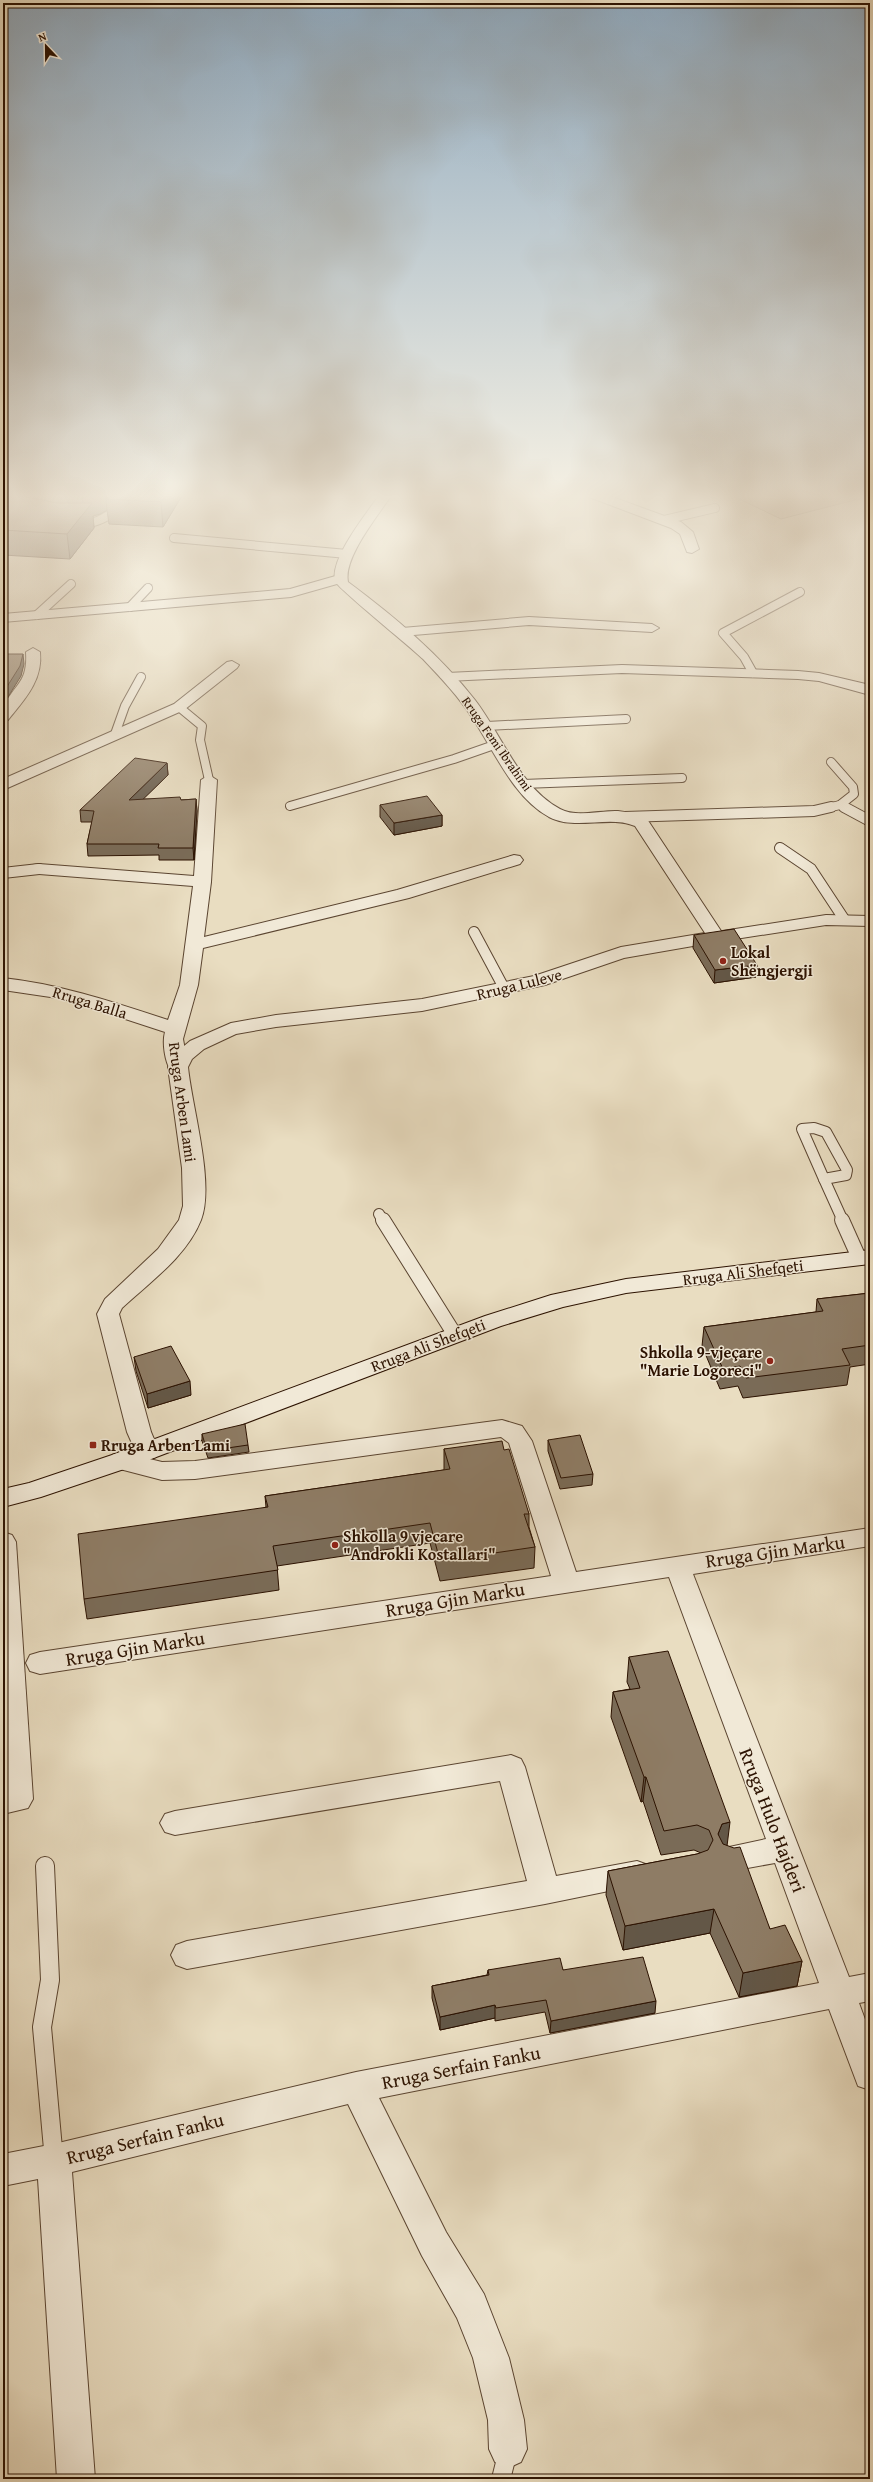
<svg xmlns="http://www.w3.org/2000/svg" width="873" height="2482" font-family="'Gentium Book Plus',serif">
<rect width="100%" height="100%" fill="#e9ddc1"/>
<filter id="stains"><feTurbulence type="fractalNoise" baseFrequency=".005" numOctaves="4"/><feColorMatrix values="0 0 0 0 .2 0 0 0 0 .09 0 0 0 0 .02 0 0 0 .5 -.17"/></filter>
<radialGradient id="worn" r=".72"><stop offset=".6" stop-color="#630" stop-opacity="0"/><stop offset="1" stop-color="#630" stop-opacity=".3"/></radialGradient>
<polygon fill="#c9baa0" stroke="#7a6650" points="729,494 870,494 870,496 781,519"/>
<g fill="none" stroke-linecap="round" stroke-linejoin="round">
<defs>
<g id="service-far3">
<polyline points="664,520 715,508"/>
<polyline points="174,538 347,554"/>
<polyline points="130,607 148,588"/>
<polyline points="37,615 71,584"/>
<polyline points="753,673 744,657 723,633 800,592"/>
<polyline points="179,707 202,726 200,740 209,780"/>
<polyline points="487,726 626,719"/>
<polyline points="115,734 125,706 141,677"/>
<polyline points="523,784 682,778"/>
<polyline points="840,805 846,808"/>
<polyline points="290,806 454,759 497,744"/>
<polyline points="827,808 840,805 854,794 853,787 831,762"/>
</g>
<g id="service-far2">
<polyline points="844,807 870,821"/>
<polyline points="625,817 814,811 831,807"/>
<polyline points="780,848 811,869 844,919"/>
<polyline points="3,873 39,869"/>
<polyline points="474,932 504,988"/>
<polygon points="814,1128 826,1132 847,1170 846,1175 824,1179 802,1129"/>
<polyline points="824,1179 843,1221"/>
<polyline points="379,1214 383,1221"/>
</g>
<g id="service-far1">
<polyline points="383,1220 455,1335"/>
<polyline points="842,1220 859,1258"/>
</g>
<g id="service">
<polyline points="45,1866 50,1980 42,2027 54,2160"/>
<polyline points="501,2479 508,2451"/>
</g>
<g id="minor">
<path d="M125 494H137C120 519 91 534 59 527L58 524C63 517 83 521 91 519 105 515 116 505 125 494Z"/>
<polygon points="587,494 604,494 681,522 693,532 699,549 692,553 687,552 680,534 671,528 589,497"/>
<polygon points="339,575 344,576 346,579 344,582 291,597 3,622 3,614 290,589"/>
<polygon points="529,617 652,624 659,628 652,632 529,625 402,636 395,632 402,628"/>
<path d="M33 648 40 652C43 680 25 699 8 720L3 722C3 717 2 710 4 706 15 683 28 683 26 652Z"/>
<polygon points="232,661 239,665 237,668 184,710 3,790 3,779 174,704 227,662"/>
<polygon points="622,665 798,671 819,673 870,685 870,695 819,681 798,679 622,673 447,681 440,677 447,673"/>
<path d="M209 775 217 780 211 882 204 937 397 890 514 855 520 856 523 860 520 864 409 898 203 948 198 985 183 1039 188 1067 185 1071 178 1073 171 1071C165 1062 162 1043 165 1032L64 999 3 990V978C60 984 113 1002 168 1020L180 985 193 886 39 874 33 873 30 869 33 865 39 864 194 876 201 780Z"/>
<polygon points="826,915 870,916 870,926 826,925 716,942 710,941 707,937 710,933 716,932"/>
<polygon points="502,1420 522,1426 532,1441 576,1572 870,1528 870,1546 693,1574 849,1977 870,1973 870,2001 859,2003 870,2033 870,2090 858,2086 829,2009 379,2098 446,2232 484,2294 509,2358 524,2420 527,2449 521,2462 508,2468 495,2462 489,2449 488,2420 473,2358 457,2318 422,2256 348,2104 72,2172 95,2479 57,2479 38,2179 3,2186 3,2154 54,2144 356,2072 819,1983 775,1863 731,1871 720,1867 716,1858 720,1849 766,1839 669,1577 40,1674 30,1671 26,1663 30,1655 40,1652 551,1576 509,1443 501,1437 195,1479 162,1480 112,1467 109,1461 112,1455 121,1452 162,1462 195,1461"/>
<polygon points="3,1532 12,1535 16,1542 33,1799 28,1808 3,1814"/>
<polygon points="511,1755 521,1759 525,1767 556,1876 637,1861 648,1865 652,1874 648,1883 545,1904 187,1969 176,1965 171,1955 176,1945 187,1941 527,1881 500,1781 175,1835 165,1832 160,1823 165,1814 175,1811"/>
</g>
<path id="tertiary" d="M380 494H392C379 515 343 557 348 582 395 617 439 654 475 700 502 735 520 788 560 809 577 818 600 810 618 811 628 812 637 815 647 819L725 937 722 941 716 942 624 958 545 985 422 1011 276 1027 236 1034 204 1049 192 1059 188 1067C192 1108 215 1183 201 1220 187 1256 150 1282 122 1308L119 1314 151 1432 159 1451 156 1457 147 1460 138 1457 127 1432 97 1314 105 1299 158 1249 179 1220 183 1206 182 1168 168 1067 177 1052 190 1041 231 1023 276 1015 422 999 534 976 621 947 705 933 635 826C608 815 576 831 549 817 513 797 495 752 473 719 459 697 441 678 423 659 411 647 336 587 335 581 330 558 367 513 380 494Z"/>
<polygon id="secondary" points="870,1250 870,1264 626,1293 563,1307 501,1326 130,1467 41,1497 3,1507 3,1489 29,1483 112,1455 485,1316 551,1295 626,1279"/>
</defs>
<use href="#service-far3" stroke="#5b4531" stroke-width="10"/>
<use href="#service-far2" stroke="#5b4531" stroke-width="12"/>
<use href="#service-far1" stroke="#5b4531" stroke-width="16"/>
<use href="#service" stroke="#5b4531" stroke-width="20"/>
<use href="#minor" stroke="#5b4531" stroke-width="2"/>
<use href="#tertiary" stroke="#5b4531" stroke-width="2"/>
<use href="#secondary" stroke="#2c1201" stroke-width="2"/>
<use href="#service-far3" stroke="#f1e9d7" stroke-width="8"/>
<use href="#service-far2" stroke="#f1e9d7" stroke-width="10"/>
<use href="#service-far1" stroke="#f1e9d7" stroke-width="14"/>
<use href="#service" stroke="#f1e9d7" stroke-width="18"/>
<use href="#minor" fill="#f1e9d7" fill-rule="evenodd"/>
<use href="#tertiary" fill="#f1e9d7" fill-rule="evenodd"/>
<use href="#secondary" fill="#f1e9d7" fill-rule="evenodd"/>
</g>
<g fill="#7a6b57" stroke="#2c1201">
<polygon points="3,494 183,494 163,527 109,524 107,510 100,514 93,516 94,528 70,559 3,555"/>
<polygon points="167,763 168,775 143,799 181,800 196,799 197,811 194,860 159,860 159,855 88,856 87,844 92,822 81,822 80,810"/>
<polygon points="380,805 442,815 442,826 394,835 380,817"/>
<polygon points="694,935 757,965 756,977 714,983 693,948"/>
<polygon points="870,1293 870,1364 850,1367 847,1385 743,1398 738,1386 720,1389 702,1346 704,1327 816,1312 817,1299"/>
<polygon points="134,1357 191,1395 148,1408 136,1371"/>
<polygon points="202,1434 248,1445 249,1452 208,1458 202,1441"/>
<polygon points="548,1440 593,1474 592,1485 560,1489 548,1451"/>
<polygon points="444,1449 504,1450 529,1514 529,1527 535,1547 534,1568 440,1581 430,1543 277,1566 279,1590 87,1619 84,1599 266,1507 265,1496 444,1470"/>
<polygon points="629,1657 770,1929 802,1961 797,1986 739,1997 710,1933 623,1950 606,1895 608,1871 697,1854 701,1853 694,1850 661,1855 643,1801 641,1802 611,1717 613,1692 630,1689 627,1682"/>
<polygon points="488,1970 563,1970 655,2013 550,2033 545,2012 495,2021 495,2018 440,2030 432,1998 432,1986 487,1975"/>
</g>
<g fill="#635747" stroke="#2c1201">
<polygon points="9,494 30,494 31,502"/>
<polygon points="82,494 123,494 106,499 107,510 100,514 93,516 94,528 70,559 67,534 84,512"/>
<polygon points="166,494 183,494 163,527 161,502"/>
<polygon points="23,654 24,664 21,676 3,705 3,693"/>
<polygon points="167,763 168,775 130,812 129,800"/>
<polygon points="196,799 197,811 194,860 193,848"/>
<polygon points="442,815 442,826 394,835 394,823"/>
<polygon points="757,965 756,977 714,983 715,970"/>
<polygon points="190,1381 191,1395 148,1408 147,1394"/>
<polygon points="644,1777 646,1777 643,1801 641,1802"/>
<polygon points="730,1822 727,1846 719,1848 718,1834 722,1824"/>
<polygon points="714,1909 710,1933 623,1950 625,1926"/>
<polygon points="802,1961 797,1986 739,1997 743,1973"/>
<polygon points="656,2001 655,2013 550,2033 551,2021"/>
<polygon points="495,2005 495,2018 440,2030 440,2017"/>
</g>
<g fill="#8e7c65" stroke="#2c1201">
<polygon points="3,494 11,494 57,503 92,503 67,534 3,530"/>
<polygon points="115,494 166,494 161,502 106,499"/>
<polygon points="3,654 23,654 20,666 3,693"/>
<polygon points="135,758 167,763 129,800 180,797 181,800 196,799 193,848 158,848 159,844 87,844 94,811 80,810"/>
<polygon points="427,796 442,815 394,823 380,805"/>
<polygon points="734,929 757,965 715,970 694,935"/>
<polygon points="870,1293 870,1345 842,1349 850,1365 746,1378 740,1366 723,1369 704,1327 823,1311 817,1299"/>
<polygon points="171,1346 190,1381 147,1394 134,1357"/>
<polygon points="245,1424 248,1445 207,1451 202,1434"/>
<polygon points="580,1435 593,1474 561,1478 548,1440"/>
<polygon points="502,1441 504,1450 509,1449 529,1514 524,1514 535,1547 440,1561 430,1523 273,1546 278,1570 84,1599 78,1534 268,1507 265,1496 450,1469 444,1449"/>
<polygon points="668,1651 730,1822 722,1824 718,1834 723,1844 734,1848 740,1847 770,1929 785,1925 802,1961 743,1973 714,1909 625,1926 608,1871 697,1854 708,1850 713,1840 709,1830 697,1825 664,1831 646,1777 644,1777 613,1692 640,1688 629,1657"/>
<polygon points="643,1957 656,2001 551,2021 546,2000 496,2008 495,2005 440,2017 432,1986 489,1975 488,1970 560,1958 563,1970"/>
</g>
<linearGradient id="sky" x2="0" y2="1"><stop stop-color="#8fa9be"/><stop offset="0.59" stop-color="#f5f0e3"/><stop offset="1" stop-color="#f5f0e3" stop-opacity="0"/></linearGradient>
<rect width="873" height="841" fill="url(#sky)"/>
<g fill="#8f2418" stroke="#f1e9d7" stroke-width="1.5">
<circle cx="723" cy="961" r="4"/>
<circle cx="770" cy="1361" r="4"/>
<rect x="89" y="1441" width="8" height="8" rx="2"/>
<circle cx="335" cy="1545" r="4"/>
</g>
<g text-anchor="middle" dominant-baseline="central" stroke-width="3" stroke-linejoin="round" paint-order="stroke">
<g font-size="13" fill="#2c1201" stroke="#f1e9d7">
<text transform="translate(497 744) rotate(55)">Rruga Femi Ibrahimi</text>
</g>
<g font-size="16" font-weight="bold" fill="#2c1201" stroke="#f1e9d7" text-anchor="start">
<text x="731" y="952">Lokal<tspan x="731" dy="18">Shëngjergji</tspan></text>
<text x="762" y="1352" text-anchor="end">Shkolla 9-vjeçare<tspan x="762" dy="18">"Marie Logoreci"</tspan></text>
<text x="101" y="1445">Rruga Arben Lami</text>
<text x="343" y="1536">Shkolla 9 vjecare<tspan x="343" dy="18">"Androkli Kostallari"</tspan></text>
</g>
<g font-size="16" fill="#2c1201" stroke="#f1e9d7">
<text transform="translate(519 984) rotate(-14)">Rruga Luleve</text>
<text transform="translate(90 1002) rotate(17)">Rruga Balla</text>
<text transform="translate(183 1102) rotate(82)">Rruga Arben Lami</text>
<text transform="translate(743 1272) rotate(-7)">Rruga Ali Shefqeti</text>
<text transform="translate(428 1345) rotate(-21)">Rruga Ali Shefqeti</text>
</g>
<g font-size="19" fill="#2c1201" stroke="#f1e9d7">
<text transform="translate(775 1551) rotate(-8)">Rruga Gjin Marku</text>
<text transform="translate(455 1599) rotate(-9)">Rruga Gjin Marku</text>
<text transform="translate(135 1648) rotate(-9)">Rruga Gjin Marku</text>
<text transform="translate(773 1820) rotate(69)">Rruga Hulo Hajderi</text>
<text transform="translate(461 2067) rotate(-11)">Rruga Serfain Fanku</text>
<text transform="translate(145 2138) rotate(-14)">Rruga Serfain Fanku</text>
</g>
</g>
<rect width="873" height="2482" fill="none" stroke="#e9ddc1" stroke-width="16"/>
<rect x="4" y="4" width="865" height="2474" fill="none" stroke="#2c1201" stroke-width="2"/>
<rect x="8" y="8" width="857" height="2466" fill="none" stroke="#2c1201"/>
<g transform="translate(46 46) rotate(338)" stroke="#f1e9d7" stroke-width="3" paint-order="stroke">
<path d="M0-3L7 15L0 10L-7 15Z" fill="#2c1201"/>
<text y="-6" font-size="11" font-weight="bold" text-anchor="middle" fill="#2c1201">N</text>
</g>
<rect width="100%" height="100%" filter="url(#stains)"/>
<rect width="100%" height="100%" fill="url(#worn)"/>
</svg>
